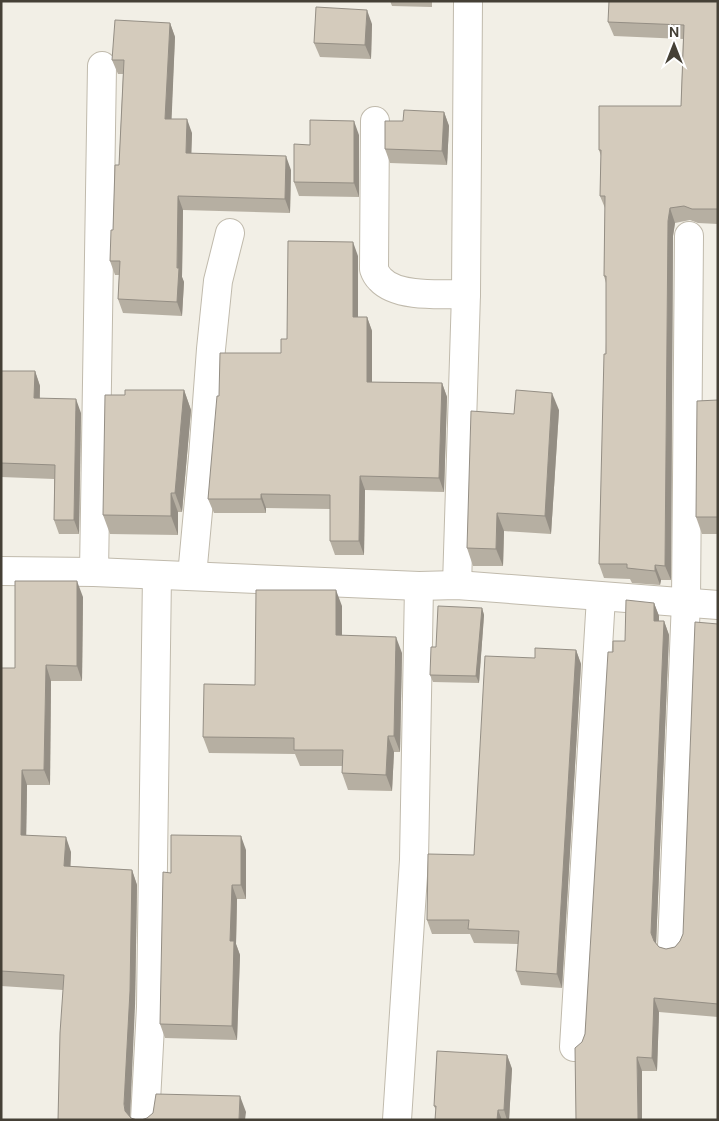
<svg xmlns="http://www.w3.org/2000/svg" width="719" height="1121" font-family="'DM Sans',sans-serif">
<rect width="100%" height="100%" fill="#f2efe6"/>
<g fill="none" stroke-linecap="round" stroke-linejoin="round">
<defs>
<g id="minor">
<path d="M375 121 374 269C375 272 377 276 380 279 397 298 442 294 466 294"/>
<polyline points="1,571 94,572 419,586 457,585 718,605"/>
<polyline points="94,572 102,66"/>
<polyline points="192,576 203,457 211,349 218,281 230,233"/>
<polyline points="457,585 466,294 468,1"/>
<polyline points="672,947 686,601 689,236"/>
<polyline points="574,1047 601,597"/>
<polyline points="145,1120 151,1007 157,575"/>
<polyline points="397,1120 414,860 419,586"/>
</g>
</defs>
<use href="#minor" stroke="#c0baac" stroke-width="30"/>
<use href="#minor" stroke="#fff" stroke-width="28"/>
</g>
<g fill="#b6afa2">
<polygon points="390,1 432,1 432,7 392,6"/>
<polygon points="718,1 718,224 698,223 690,220 675,223 673,236 671,580 661,580 660,585 632,583 630,579 604,578 599,564 606,342 606,283 604,276 605,208 600,196 601,156 599,150 681,106 683,39 614,36 608,22"/>
<polygon points="170,23 175,37 171,119 192,133 191,153 291,170 290,213 183,210 182,277 184,282 182,316 123,313 118,299 119,275 115,275 110,261 119,165 123,74 118,74 112,60"/>
<polygon points="372,24 371,59 320,57 314,43"/>
<polygon points="444,112 449,126 447,165 390,163 385,149"/>
<polygon points="359,135 359,197 299,196 294,182 310,145"/>
<polygon points="358,256 358,317 367,317 372,331 372,382 442,383 447,397 444,492 365,490 364,555 335,555 330,541 330,509 266,508 266,513 214,513 208,499 219,396 281,353 287,339"/>
<polygon points="1,371 35,371 40,386 40,398 81,413 79,534 59,534 54,520 54,479 1,477"/>
<polygon points="184,390 191,410 182,512 178,512 178,535 110,534 103,515 125,395"/>
<polygon points="718,400 718,534 702,534 696,517"/>
<polygon points="559,410 551,534 504,531 503,566 473,566 467,548 514,414"/>
<polygon points="83,597 82,681 51,681 50,785 27,785 26,835 71,852 70,866 132,870 137,885 135,1006 58,1120 63,990 1,986 1,668 15,668"/>
<polygon points="654,603 659,616 659,621 664,621 669,635 656,944 659,947 666,949 675,947 680,941 683,934 718,624 718,1017 659,1012 657,1071 642,1071 582,1042 585,1034 613,652 625,641"/>
<polygon points="342,606 342,635 402,653 400,752 394,752 392,791 348,790 342,773 342,766 300,766 295,754 209,753 203,737 255,685"/>
<polygon points="482,608 484,615 479,683 433,682 430,675 436,647"/>
<polygon points="576,650 581,664 562,988 521,985 516,971 518,944 474,943 470,934 432,934 427,920 474,855 535,658"/>
<polygon points="246,850 246,899 237,899 236,944 240,955 237,1040 165,1038 160,1024 171,873"/>
<polygon points="507,1055 512,1069 509,1120 435,1120 436,1110 434,1106"/>
</g>
<g fill="#948e84">
<polygon points="367,10 372,24 371,59 365,45"/>
<polygon points="170,23 175,37 171,133 165,119"/>
<polygon points="444,112 449,126 447,165 442,151"/>
<polygon points="187,119 192,133 191,167 186,153"/>
<polygon points="354,121 359,135 359,197 354,183"/>
<polygon points="286,156 291,170 290,213 285,199"/>
<polygon points="178,196 183,210 182,277 184,282 182,316 177,302"/>
<polygon points="670,208 675,223 673,236 671,580 665,566 668,221"/>
<polygon points="353,242 358,256 358,331 353,317"/>
<polygon points="367,317 372,331 372,396 367,382"/>
<polygon points="35,371 40,386 39,412 34,398"/>
<polygon points="442,383 447,397 444,492 439,478"/>
<polygon points="184,390 191,410 182,512 175,493"/>
<polygon points="552,393 559,410 551,534 545,516"/>
<polygon points="76,399 81,413 79,534 74,520"/>
<polygon points="360,476 365,490 364,555 359,541"/>
<polygon points="171,493 178,512 178,535 171,516"/>
<polygon points="261,494 266,508 266,513 261,499"/>
<polygon points="497,513 504,531 503,566 496,549"/>
<polygon points="655,565 661,580 660,585 655,571"/>
<polygon points="77,581 83,597 82,681 77,666"/>
<polygon points="336,590 342,606 342,651 336,635"/>
<polygon points="654,603 659,616 659,634 654,621"/>
<polygon points="482,608 484,615 479,683 476,676"/>
<polygon points="664,621 669,635 656,946 654,941 651,933"/>
<polygon points="396,637 402,653 400,752 394,736"/>
<polygon points="576,650 581,664 562,988 557,974"/>
<polygon points="46,665 51,681 50,785 44,770"/>
<polygon points="388,736 394,752 392,791 386,775"/>
<polygon points="22,770 27,785 26,850 21,835"/>
<polygon points="241,836 246,850 246,899 241,885"/>
<polygon points="66,837 71,852 70,881 64,866"/>
<polygon points="132,870 137,885 135,1006 130,1120 125,1111 124,1104"/>
<polygon points="232,885 237,899 236,944 240,955 237,1040 232,1026 230,941"/>
<polygon points="654,998 659,1012 657,1071 652,1058"/>
<polygon points="507,1055 512,1069 509,1120 507,1120 504,1110"/>
<polygon points="637,1057 642,1071 642,1120 638,1120"/>
<polygon points="240,1096 246,1112 245,1120 239,1120"/>
<polygon points="498,1110 502,1120 497,1120"/>
</g>
<g fill="#d4cbbc" stroke="#948e84">
<polygon points="609,1 718,1 718,209 692,209 684,206 670,208 668,221 665,566 655,565 655,571 627,568 627,564 599,564 604,354 606,354 606,276 604,276 605,196 600,196 601,150 599,150 599,106 681,106 684,25 608,22"/>
<polygon points="316,7 367,10 365,45 314,43"/>
<polygon points="115,20 170,23 165,119 187,119 186,153 286,156 285,199 178,196 177,268 179,268 177,302 118,299 120,261 110,261 111,230 113,230 115,165 119,165 124,60 112,60"/>
<polygon points="404,110 444,112 442,151 385,149 385,121 403,121"/>
<polygon points="310,120 354,121 354,183 294,182 294,144 310,145"/>
<polygon points="288,241 353,242 353,317 367,317 367,382 442,383 439,478 360,476 359,541 330,541 330,495 261,494 261,499 208,499 217,396 219,396 220,353 281,353 281,339 287,339"/>
<polygon points="1,371 35,371 34,398 76,399 74,520 54,520 55,465 1,463"/>
<polygon points="125,390 184,390 175,493 171,493 171,516 103,515 105,395 125,395"/>
<polygon points="516,390 552,393 545,516 497,513 496,549 467,548 471,411 514,414"/>
<polygon points="718,400 718,517 696,517 697,401"/>
<polygon points="15,581 77,581 77,666 46,665 44,770 22,770 21,835 66,837 64,866 132,870 130,991 124,1104 125,1111 131,1118 137,1120 58,1120 60,1033 64,975 1,971 1,668 15,668"/>
<polygon points="256,590 336,590 336,635 396,637 394,736 388,736 386,775 342,773 343,750 294,750 294,738 203,737 204,684 255,685"/>
<polygon points="626,600 654,603 654,621 664,621 651,933 654,941 659,947 666,949 675,947 680,941 683,934 695,622 718,624 718,1004 654,998 652,1058 637,1057 638,1120 576,1120 575,1048 582,1042 585,1034 608,652 613,652 613,641 625,641"/>
<polygon points="438,606 482,608 476,676 430,675 431,647 436,647"/>
<polygon points="535,648 576,650 557,974 516,971 519,931 468,929 469,920 427,920 428,854 474,855 485,656 535,658"/>
<polygon points="171,835 241,836 241,885 232,885 230,941 234,941 232,1026 160,1024 163,872 171,873"/>
<polygon points="437,1051 507,1055 504,1110 498,1110 497,1120 435,1120 436,1106 434,1106"/>
<polygon points="156,1094 240,1096 239,1120 141,1120 147,1118 153,1113"/>
</g>
<rect width="719" height="1121" fill="none" stroke="#454036" stroke-width="5"/>
<g transform="translate(674 45)" stroke="#ffffff" stroke-width="4" paint-order="stroke">
<path d="M0-4L9 19L0 12L-9 19Z" fill="#454036"/>
<text y="-8" font-size="14" font-weight="bold" text-anchor="middle" fill="#454036">N</text>
</g>
</svg>
